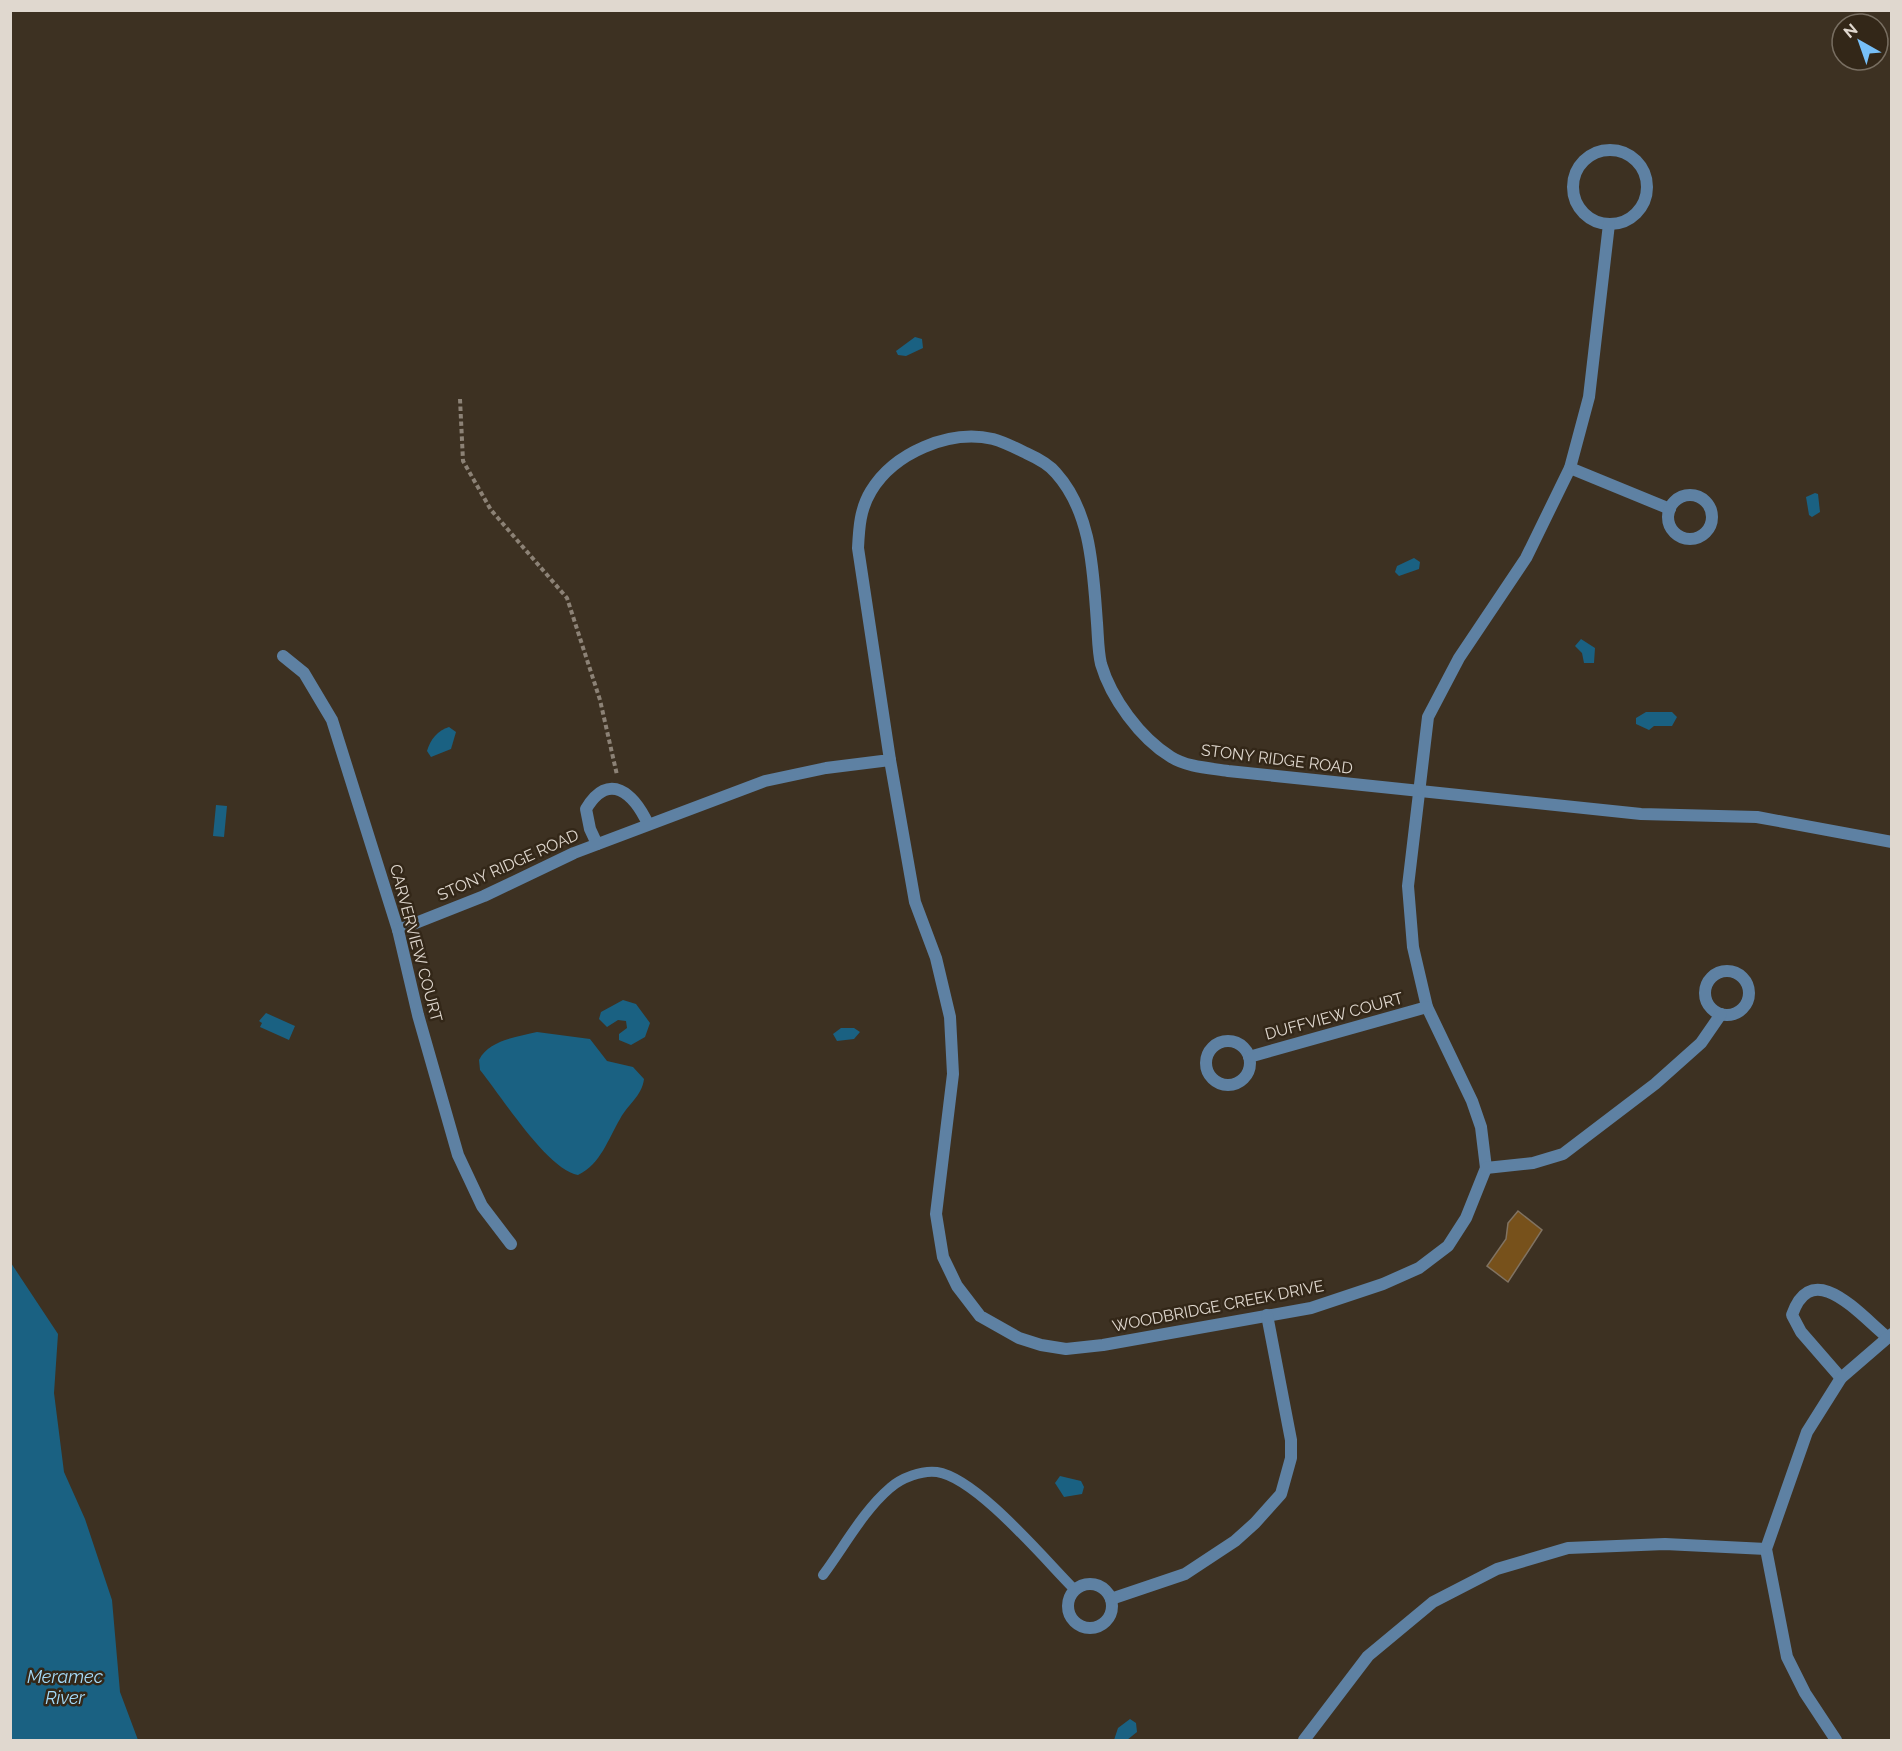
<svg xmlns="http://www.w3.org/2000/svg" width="1902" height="1751" font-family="Raleway,sans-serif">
<rect width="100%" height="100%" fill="#3d3122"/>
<g fill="#1a6182">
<polygon points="915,337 922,339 923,348 906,356 898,355 896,351"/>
<polygon points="1815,493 1818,494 1820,512 1812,517 1809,515 1806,497"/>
<polygon points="1414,558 1420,562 1419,569 1399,576 1395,572 1397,566"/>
<polygon points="1581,639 1595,648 1594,663 1584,663 1582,653 1575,646"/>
<polygon points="1646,712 1672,712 1677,717 1672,726 1654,726 1649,730 1636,724 1636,718"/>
<path d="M449 727 456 732 451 749 431 757 427 751C430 740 438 730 449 727Z"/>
<polygon points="216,805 227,806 224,837 213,836"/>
<polygon points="623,1000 636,1004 650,1023 645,1037 631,1045 619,1040 619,1034 627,1028 626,1021 618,1020 607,1027 599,1019 601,1012"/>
<polygon points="266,1013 295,1026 289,1040 260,1027 262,1023 259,1021"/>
<polygon points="841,1028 854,1028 860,1032 854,1039 837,1041 833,1034"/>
<path d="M537 1032 590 1039 607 1061 633 1067 644 1079C642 1096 628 1104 620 1119 608 1139 601 1164 578 1175 547 1170 500 1094 480 1070L479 1060C489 1040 517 1037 537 1032Z"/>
<polygon points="11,1263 58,1334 54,1393 64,1472 85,1519 112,1600 120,1692 138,1740 11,1740"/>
<polygon points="1060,1476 1081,1481 1084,1487 1082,1494 1064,1497 1055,1483"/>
<polygon points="1130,1719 1136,1723 1137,1732 1127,1740 1114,1740 1118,1728"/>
</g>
<polygon fill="#77511b" stroke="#817362" stroke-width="1.5" points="1518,1211 1542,1230 1508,1282 1487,1266 1506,1239 1508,1223"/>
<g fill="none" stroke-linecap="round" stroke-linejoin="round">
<polyline stroke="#8c8276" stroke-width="4" stroke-dasharray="4.5 3" stroke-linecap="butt" points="460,399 463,461 491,510 567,598 600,700 617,775"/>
<path stroke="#5e81a3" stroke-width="10" d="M823 1575C844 1547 863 1511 890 1488 901 1478 922 1470 937 1472 977 1478 1045 1560 1075 1590"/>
<g stroke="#5e81a3" stroke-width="12">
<circle cx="1610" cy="187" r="37"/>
<polyline points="1570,468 1670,509"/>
<circle cx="1690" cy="517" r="22"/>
<polyline points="283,656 304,673 332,720 398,930 418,1015 458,1155 482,1206 511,1244"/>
<polyline points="890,760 915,902 936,958 950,1017 953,1074 936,1214 943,1257 957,1286 980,1316 1019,1338 1041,1345 1066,1349 1103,1345 1311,1308 1383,1284 1419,1268 1448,1246 1466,1218 1486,1168 1481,1127 1472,1101 1427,1007 1413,947 1408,886 1428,717 1459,658 1526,558 1570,468 1589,397 1609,224"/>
<path d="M597 844 590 829 586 809C609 770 634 794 648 824"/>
<path d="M398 930 484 896 574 853 765 781 826 768 890 760 858 548C859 528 860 509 871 491 894 453 949 429 993 439 1004 442 1016 448 1026 453 1037 458 1049 464 1056 473 1092 513 1093 572 1097 623 1098 636 1098 651 1101 664 1111 698 1140 738 1171 757 1187 767 1209 768 1228 771L1641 814 1757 817 1892 842"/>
<circle cx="1727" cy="993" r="22"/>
<circle cx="1228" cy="1063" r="22"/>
<polyline points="1249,1057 1427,1007"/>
<polyline points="1486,1168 1533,1163 1563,1154 1655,1084 1701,1043 1721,1014"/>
<path d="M1841 1378 1801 1332 1792 1315C1812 1257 1859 1314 1887 1337"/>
<circle cx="1090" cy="1606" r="22"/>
<polyline points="1111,1599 1185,1574 1235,1541 1255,1523 1281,1494 1291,1458 1291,1440 1267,1315"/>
<polyline points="1304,1740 1368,1656 1433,1602 1497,1569 1568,1548 1665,1544 1766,1549"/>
<polyline points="1836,1740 1805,1693 1787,1657 1766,1549 1807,1432 1841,1378 1892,1334"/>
</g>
</g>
<g text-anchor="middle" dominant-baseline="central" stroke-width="5" stroke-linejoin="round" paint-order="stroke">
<g font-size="16" fill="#e0d8cf" stroke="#332718">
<text transform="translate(1277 759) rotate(7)">STONY RIDGE ROAD</text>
<text transform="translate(508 865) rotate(-24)">STONY RIDGE ROAD</text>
<text transform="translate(416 943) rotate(75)">CARVERVIEW COURT</text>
<text transform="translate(1334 1016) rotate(-15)">DUFFVIEW COURT</text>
<text transform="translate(1218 1306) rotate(-11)">WOODBRIDGE CREEK DRIVE</text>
</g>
<g font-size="18" font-style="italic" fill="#a5dbf9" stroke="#332718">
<text x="65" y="1676">Meramec<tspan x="65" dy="21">River</tspan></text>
</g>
</g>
<rect width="1902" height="1751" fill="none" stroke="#e0d8cf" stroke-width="24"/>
<g transform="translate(1860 42) rotate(320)"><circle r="28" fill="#332718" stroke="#786e61" stroke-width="1.5"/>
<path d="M0-4.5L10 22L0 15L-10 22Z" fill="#77bff7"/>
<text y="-9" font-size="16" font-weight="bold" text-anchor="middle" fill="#e0d8cf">N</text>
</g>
</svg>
